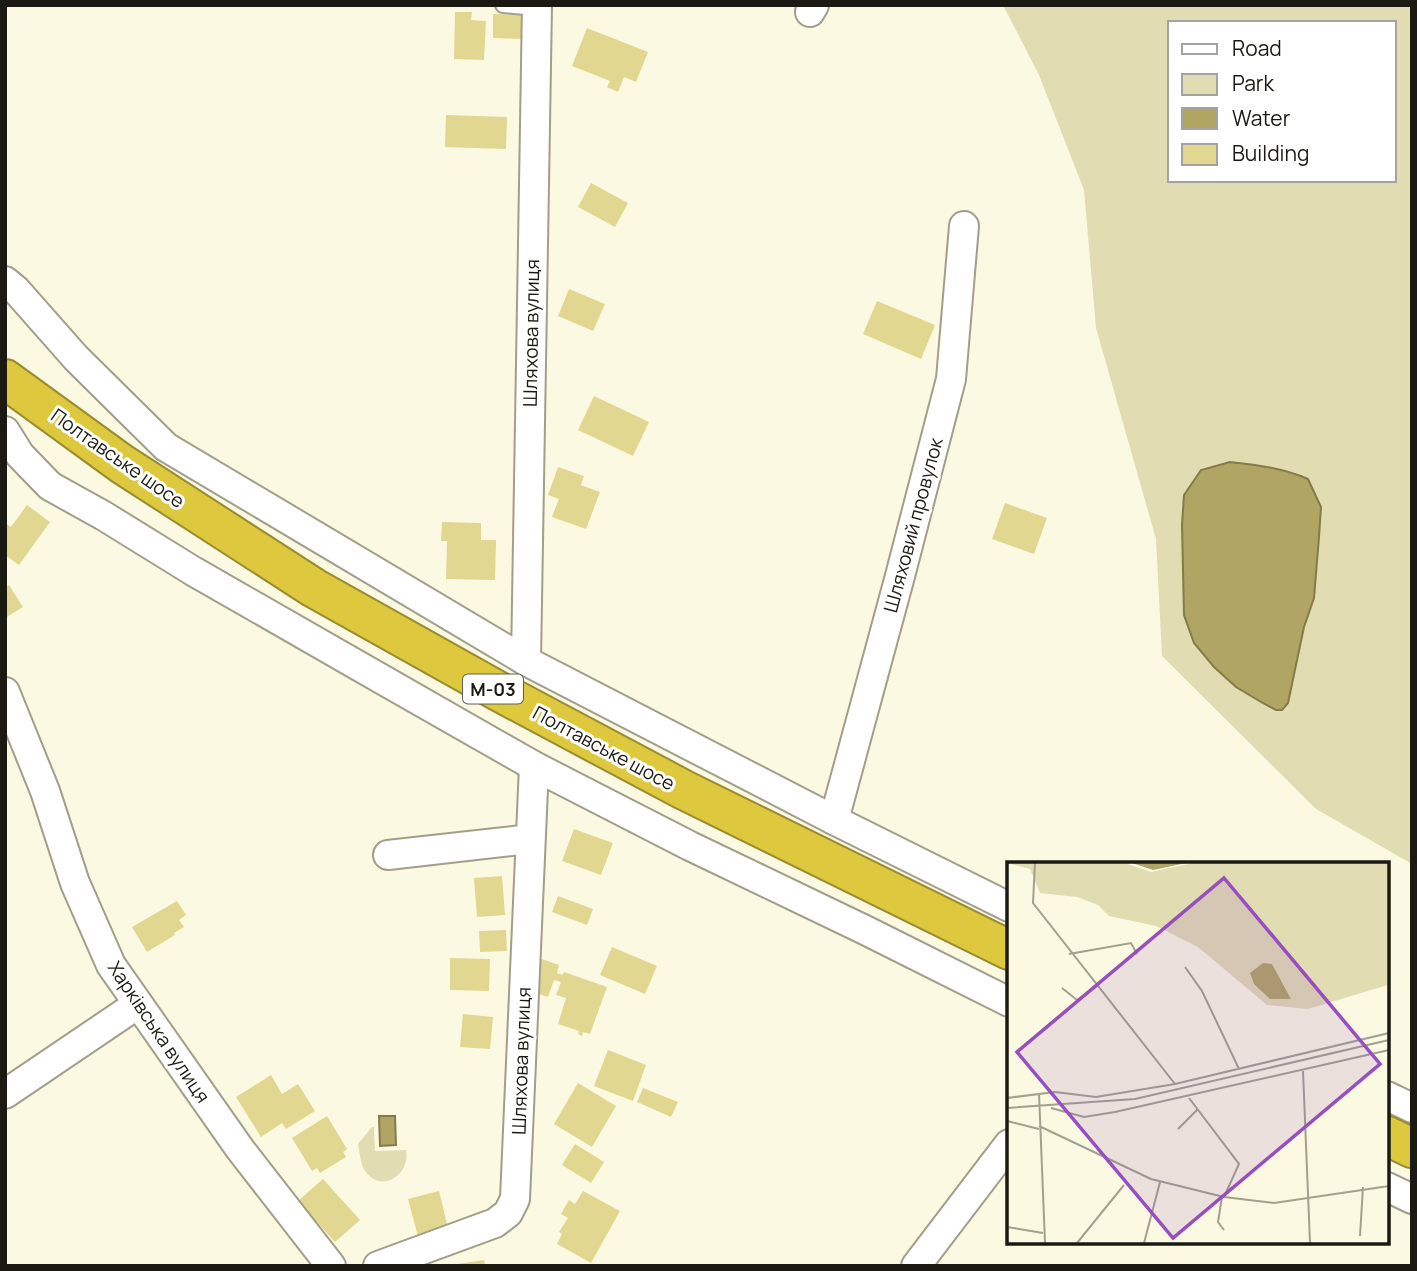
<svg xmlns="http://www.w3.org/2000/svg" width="1417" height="1271" font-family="Manrope,sans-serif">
<rect width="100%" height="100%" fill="#fcf9e2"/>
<g fill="#e2dcb3" fill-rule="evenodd">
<path d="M1003 5H1412V864L1316 809 1162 656 1156 539 1096 328 1084 190 1039 75ZM1170 23H1394V180H1170Z"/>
<path d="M372 1127H374L375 1151 406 1150C411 1175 381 1194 365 1171 360 1163 360 1153 358 1144Z"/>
</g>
<g fill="#b0a562" stroke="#837b4a" stroke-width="2">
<path d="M1230 462C1257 465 1283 468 1308 479L1321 507 1319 537 1314 598 1304 627 1288 703 1282 710H1276L1261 702 1236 687 1214 667 1194 643 1184 615 1182 525 1184 495 1201 470Z"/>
<polygon points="379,1116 395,1116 396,1145 380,1146"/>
</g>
<g fill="#e1d791">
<polygon points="455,12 472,12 471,20 486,21 484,60 454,59"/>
<polygon points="493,14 521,15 521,39 493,38"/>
<polygon points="587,28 648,52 636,82 624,77 618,92 607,87 610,81 572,66"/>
<polygon points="446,115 507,117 506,149 445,147"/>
<polygon points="591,183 628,203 615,227 578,207"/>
<polygon points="569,289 605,304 593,331 558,316"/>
<polygon points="877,301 935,325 921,359 863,334"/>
<polygon points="594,396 649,422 633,456 578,430"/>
<polygon points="558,467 584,476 581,485 600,492 586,529 552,517 559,499 548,495"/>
<polygon points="1005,503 1047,518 1034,554 992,539"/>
<polygon points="27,505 50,522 19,565 5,555 5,523 11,527"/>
<polygon points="442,522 481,523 481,540 496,540 495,580 446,579 447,541 441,541"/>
<polygon points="9,585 23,607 5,618 5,588"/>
<polygon points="574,829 613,843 601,875 562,861"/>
<polygon points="502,876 505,915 477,917 474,878"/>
<polygon points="558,896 593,909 587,925 552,912"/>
<polygon points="177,901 186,915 179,920 184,927 174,933 175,935 147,952 132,927"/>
<polygon points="506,930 507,951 480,952 479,931"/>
<polygon points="612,947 657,966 645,994 600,975"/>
<polygon points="536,957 559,965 557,973 563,975 564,972 607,987 590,1034 583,1032 582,1036 578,1034 579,1031 558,1024 566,998 556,995 561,982 554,980 548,997 533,992"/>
<polygon points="450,958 490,959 489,991 450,990"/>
<polygon points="463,1014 493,1017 490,1049 460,1047"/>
<polygon points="608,1050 646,1065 633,1101 594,1086"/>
<polygon points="271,1075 282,1094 298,1084 315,1111 286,1129 282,1123 261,1137 236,1097"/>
<polygon points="578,1083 616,1106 592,1147 554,1124"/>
<polygon points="643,1088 678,1102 671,1117 637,1102"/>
<polygon points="327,1116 347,1149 343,1152 346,1157 320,1173 317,1168 312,1171 292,1138"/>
<polygon points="575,1144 604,1162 591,1183 562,1165"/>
<polygon points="323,1179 360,1220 335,1242 298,1201"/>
<polygon points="439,1191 449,1232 419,1240 408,1199"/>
<polygon points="583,1191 620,1211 591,1263 557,1244 562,1234 559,1232 568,1218 561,1214 569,1200 575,1204"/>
<polygon points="484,1260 485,1266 457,1266 457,1264"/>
</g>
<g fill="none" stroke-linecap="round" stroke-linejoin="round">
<defs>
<polyline id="lane" points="503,5 537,8"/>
<g id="street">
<polyline points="810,12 814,5"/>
<polyline points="5,281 16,290 76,358 166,447 526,661 834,820 1009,907"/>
<polyline points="5,431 20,455 50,486 104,516 193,571 378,677 534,766 690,846 865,930 1009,1002"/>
<polyline points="526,661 537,5"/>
<polyline points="5,692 45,791 75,883 111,965 240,1149 331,1266"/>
<polyline points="834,820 900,576 951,379 964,226"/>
<polyline points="388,855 530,839"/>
<polyline points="5,1094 138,1004"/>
<polyline points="1387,1096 1412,1108"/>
<polyline points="1387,1187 1412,1199"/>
<polyline points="378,1266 495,1223 508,1213 515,1199 534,766"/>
<polyline points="916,1266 1009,1144"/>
</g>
<g id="highway">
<polyline points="5,379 122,464 314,588 498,691 684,790 1009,950"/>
<polyline points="1387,1136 1412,1148"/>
</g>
</defs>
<use href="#lane" stroke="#a19e89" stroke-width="18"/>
<use href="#street" stroke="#a19e89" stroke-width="32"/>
<use href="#highway" stroke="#998b2f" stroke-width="42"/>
<use href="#lane" stroke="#fff" stroke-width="14"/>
<use href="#street" stroke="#fff" stroke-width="28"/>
<use href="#highway" stroke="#ddc83e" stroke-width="38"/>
</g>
<g text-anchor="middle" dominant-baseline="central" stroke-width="6" stroke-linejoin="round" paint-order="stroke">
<rect fill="#fff" stroke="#5f5f59" stroke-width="2" x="463" y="674.5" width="60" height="29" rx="5"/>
<g font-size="18" font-weight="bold" fill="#1b1a12">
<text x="493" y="689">М-03</text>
</g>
<g font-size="19" fill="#1b1a12" stroke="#fff">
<text transform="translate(531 333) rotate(-89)">Шляхова вулиця</text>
<text transform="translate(118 458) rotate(35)">Полтавське шосе</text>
<text transform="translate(913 525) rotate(-75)">Шляховий провулок</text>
<text transform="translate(604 748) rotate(28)">Полтавське шосе</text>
<text transform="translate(159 1032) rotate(56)">Харківська вулиця</text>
<text transform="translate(521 1061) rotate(-88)">Шляхова вулиця</text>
</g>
</g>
<g transform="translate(1007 862)">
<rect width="382" height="382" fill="#fcf9e2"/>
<path d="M115 0 144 10 191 0H381V123L301 147 260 143 191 85 149 64 102 54 91 43 70 35 33 31 23 7 0 1Z" fill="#e2dcb3"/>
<path d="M122 0H184L146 8ZM256 101 265 102 284 137H263L247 122 243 111Z" fill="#b0a562"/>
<path fill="none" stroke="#a2a08f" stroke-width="2" d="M28 0 26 41 168 222M62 92 124 81 130 92M178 105 195 129 232 207M55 126 70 138 89 125M296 209 303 381M32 231 38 381M0 236 48 230 89 235 168 222 382 171M182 236 232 302 217 335M0 246 128 237 382 178M44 246 77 255 108 250 382 188M0 259 32 267M32 264 144 317 217 335 267 341 382 324M171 267 190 248M215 335 211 360 217 368M0 365 36 371M353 374 356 325M70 381 117 323M137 381 153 320"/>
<path fill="#964ec1" fill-opacity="0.15" stroke="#964ec1" stroke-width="3.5" d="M217 16 373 202 166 376 10 190Z"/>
<rect width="382" height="382" fill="none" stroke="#1b1a12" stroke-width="3.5"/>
</g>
<rect width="1417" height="1271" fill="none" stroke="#1b1a12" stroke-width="14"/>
<rect x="1168" y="21" width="228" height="161" fill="#ffffff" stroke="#a4a3a0" stroke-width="2"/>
<rect x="1182" y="44" width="35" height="10" fill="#ffffff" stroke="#a4a3a0" stroke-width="2"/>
<text x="1232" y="56" font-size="21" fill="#1b1a12">Road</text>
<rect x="1182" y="74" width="35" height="21" fill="#e2dcb3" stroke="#a4a3a0" stroke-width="2"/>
<text x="1232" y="91" font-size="21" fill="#1b1a12">Park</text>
<rect x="1182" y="108" width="35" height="21" fill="#b0a562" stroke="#a4a3a0" stroke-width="2"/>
<text x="1232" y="126" font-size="21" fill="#1b1a12">Water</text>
<rect x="1182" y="144" width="35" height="21" fill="#e1d791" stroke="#a4a3a0" stroke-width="2"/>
<text x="1232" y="161" font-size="21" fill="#1b1a12">Building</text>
</svg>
